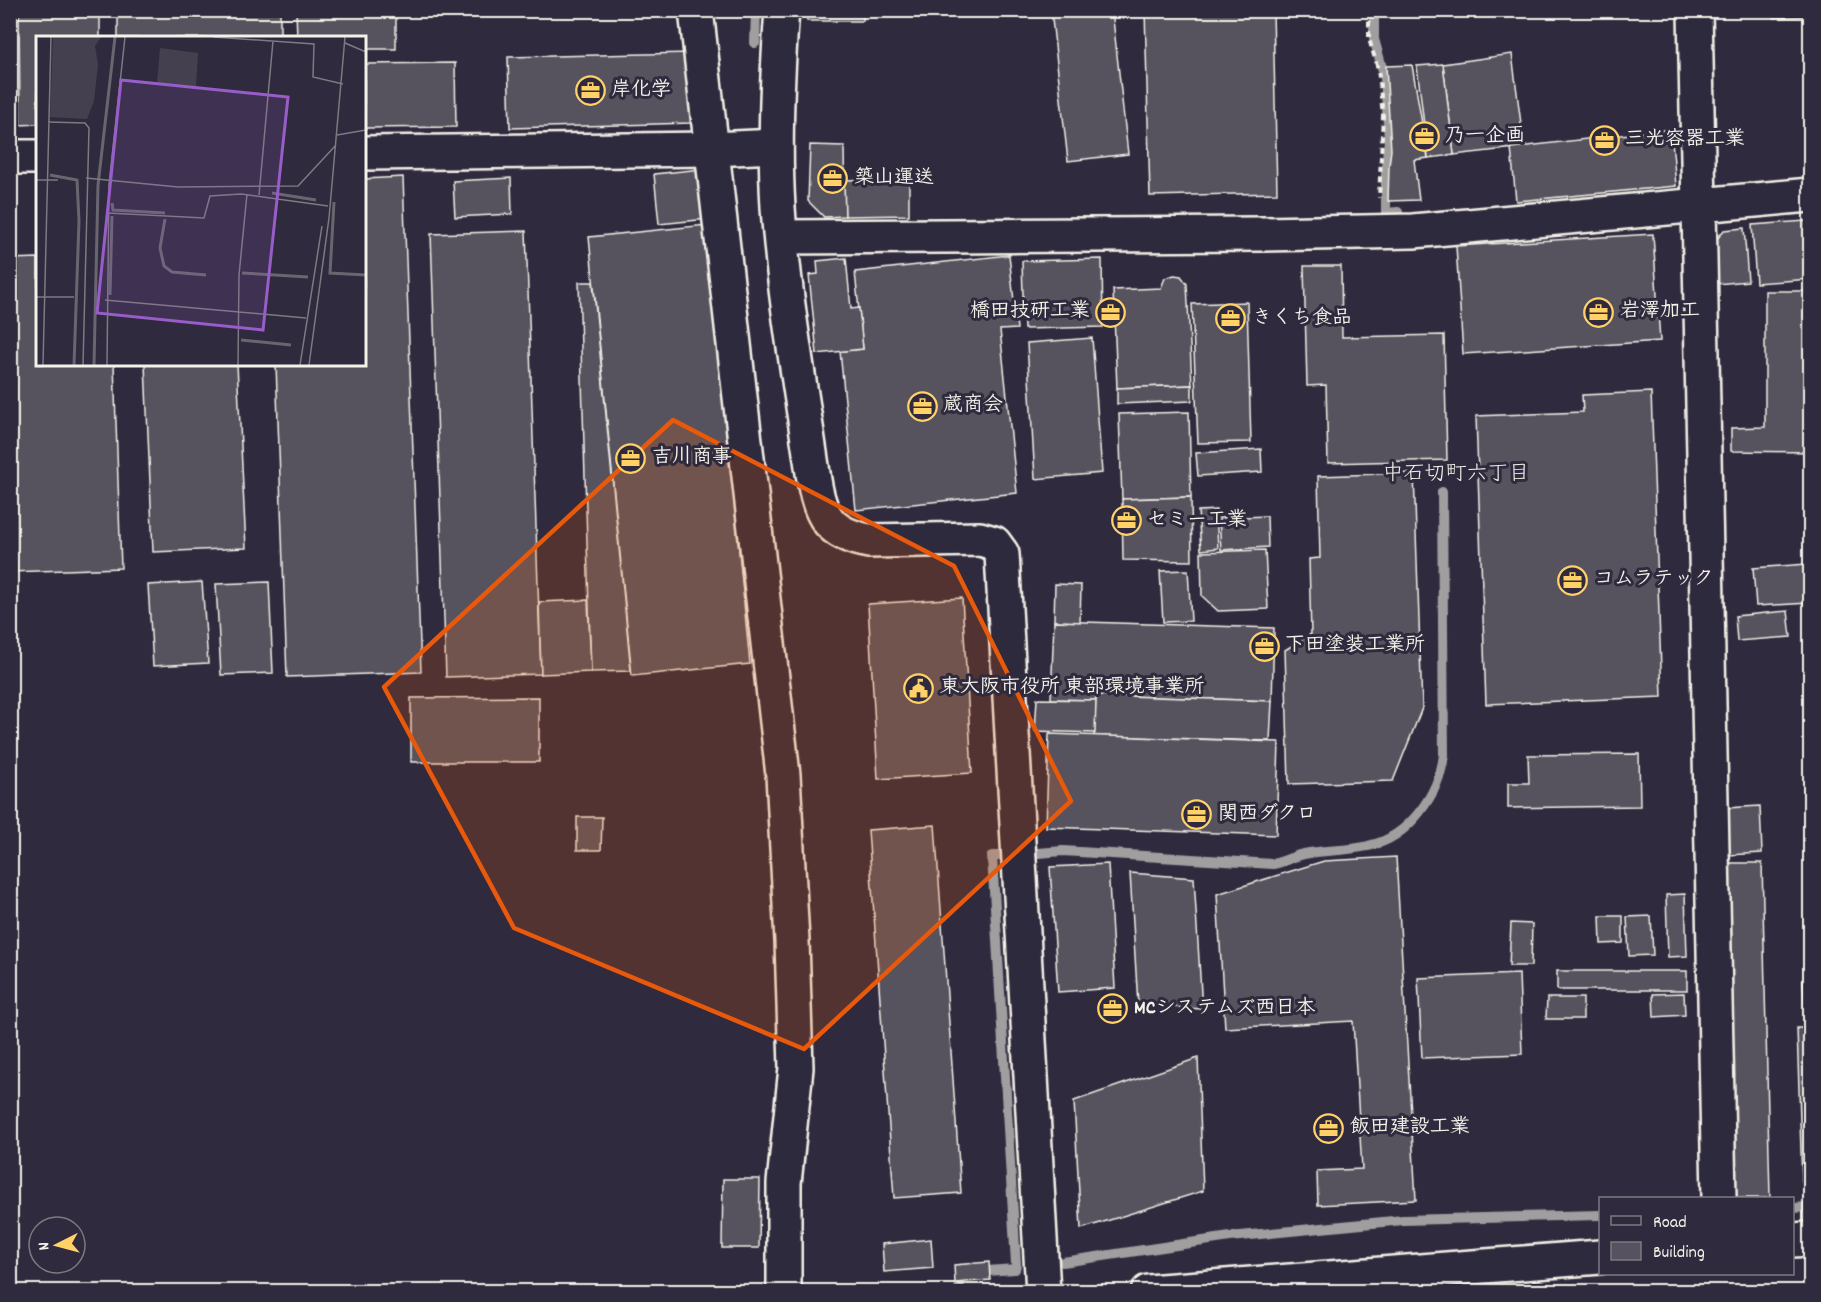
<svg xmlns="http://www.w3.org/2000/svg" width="1821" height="1302" font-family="Dekko,'Klee One',sans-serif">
<rect width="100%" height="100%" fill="#2f2a3d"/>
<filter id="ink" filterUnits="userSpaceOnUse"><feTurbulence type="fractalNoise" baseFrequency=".0167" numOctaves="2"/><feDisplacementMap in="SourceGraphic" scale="12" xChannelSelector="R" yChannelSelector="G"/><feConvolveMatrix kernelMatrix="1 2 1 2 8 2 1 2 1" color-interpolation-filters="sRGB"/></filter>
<g filter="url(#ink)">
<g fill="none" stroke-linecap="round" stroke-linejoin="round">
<g stroke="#a19ea0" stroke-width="10">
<polyline points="1374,10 1374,39 1385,78 1389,140 1386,166 1386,213 1398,212 1398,217"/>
<polyline points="755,43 756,10"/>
<path d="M1038 853 1063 851 1273 864C1284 862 1293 856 1304 854 1325 850 1347 851 1368 846 1409 838 1439 794 1444 755L1442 492"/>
<polyline points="1792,1208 1810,1207"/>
<polyline points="1063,1262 1230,1237 1403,1220 1600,1215"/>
<polyline points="960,1292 959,1273 1015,1269 1016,1264 992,856 1000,856"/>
</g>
</g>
<g fill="#56525f" stroke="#f4f1e8" stroke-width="1.5">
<polygon points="19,10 100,10 100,38 38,38 38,124 20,125"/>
<rect x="118" y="10" width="162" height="28"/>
<polygon points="296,10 396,10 396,49 364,49 364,38 297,38"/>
<rect x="807" y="10" width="56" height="11"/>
<polygon points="1051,10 1112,10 1128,154 1068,161"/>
<polygon points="1145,10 1273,10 1277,193 1150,196"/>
<polygon points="1774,10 1810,10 1810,16 1774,18"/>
<polygon points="691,53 692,123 510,128 508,57"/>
<polygon points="1512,54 1524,147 1454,155 1443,64"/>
<polygon points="455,63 456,127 364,128 364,64"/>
<polygon points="1443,64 1454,155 1428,158 1417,66"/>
<polygon points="1412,65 1428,158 1414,160 1419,200 1388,201 1389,166 1391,150 1386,66"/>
<polygon points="1671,129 1676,186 1516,201 1511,148"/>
<polygon points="810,145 844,146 845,216 824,217 808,201"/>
<polygon points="702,169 708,219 659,224 654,174"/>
<polygon points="403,177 421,672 287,677 276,364 364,364 364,179"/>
<polygon points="511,178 512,214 455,217 453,181"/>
<polygon points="909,178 909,215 845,216 844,180"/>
<polygon points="1806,221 1810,279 1756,283 1752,225"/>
<polygon points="707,225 750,664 632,676 589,237"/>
<polygon points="1744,228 1748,281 1717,284 1714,243 1724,230"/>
<polygon points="526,231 541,674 446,677 431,234"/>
<polygon points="1653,234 1660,341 1463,354 1456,246"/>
<polygon points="1009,255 1017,329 1000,330 1017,493 856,510 840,351 863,349 855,272"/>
<polygon points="38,258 38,364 114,364 121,568 10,572 10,259"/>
<polygon points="846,258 851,309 859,308 863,349 817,354 809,275 818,274 817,261"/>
<polygon points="1102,259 1103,327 1024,329 1022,261"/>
<polygon points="1304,266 1341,266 1342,337 1444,335 1447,460 1328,463 1326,385 1307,386"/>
<polygon points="1174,275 1181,276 1187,284 1192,385 1117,388 1113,290 1161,288 1165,278"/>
<polygon points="579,282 593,282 631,671 591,672"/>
<polygon points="1765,291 1810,291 1810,452 1731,451 1731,428 1765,427"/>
<polygon points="1247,302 1251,442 1198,443 1192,304"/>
<polygon points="1092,338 1102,473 1035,479 1027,343"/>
<polygon points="145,364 237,364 246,548 153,552"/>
<polygon points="1192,385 1192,401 1117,404 1117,388"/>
<polygon points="1651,392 1662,697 1486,704 1476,416 1583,412 1582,395"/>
<polygon points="1189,412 1191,497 1122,499 1119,414"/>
<polygon points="1261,449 1262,472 1198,476 1196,453"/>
<polygon points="1414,473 1422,708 1393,781 1289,784 1285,650 1311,634 1309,559 1320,558 1318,476"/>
<polygon points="1191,497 1192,561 1123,560 1122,499"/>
<polygon points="1216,510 1218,548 1201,550 1198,511"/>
<polygon points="1267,516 1268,547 1221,550 1219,518"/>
<polygon points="1265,550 1268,609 1218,611 1202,596 1201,552"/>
<polygon points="1806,564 1809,603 1756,606 1753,568"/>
<polygon points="1188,570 1191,621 1163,622 1160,571"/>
<polygon points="202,582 208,663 153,666 148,585"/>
<polygon points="269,582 273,673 221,675 216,584"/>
<polygon points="1055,584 1081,585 1080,622 1054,621"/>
<polygon points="962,598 972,773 878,779 868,604"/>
<polygon points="588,600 591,672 541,674 539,602"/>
<polygon points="1788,611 1791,637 1737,641 1735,616"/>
<polygon points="1054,621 1274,628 1272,701 1096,695 1096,700 1051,699"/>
<polygon points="1096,695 1272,701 1270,741 1094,736"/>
<polygon points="539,697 539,762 411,762 411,698"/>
<polygon points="1037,699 1096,700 1095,733 1035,731"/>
<polygon points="1049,734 1279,742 1276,835 1046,827"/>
<polygon points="1639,754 1640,806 1508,808 1508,783 1529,783 1528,755"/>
<polygon points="1760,806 1762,853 1728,855 1726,808"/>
<polygon points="577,817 602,817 601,850 577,850"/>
<polygon points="935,825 961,1193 894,1198 868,830"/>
<polygon points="1396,857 1416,1200 1318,1205 1317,1171 1362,1169 1353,1021 1225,1028 1217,894 1324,861"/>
<polygon points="1724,863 1762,863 1770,1198 1732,1198"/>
<polygon points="1108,864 1115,988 1058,992 1050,867"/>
<polygon points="1130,873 1194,878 1202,1009 1138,1005"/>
<polygon points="1685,894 1687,956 1668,957 1666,895"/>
<polygon points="1600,916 1623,916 1623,943 1601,944"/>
<polygon points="1651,916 1653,955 1629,956 1627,917"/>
<polygon points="1511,923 1532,924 1531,966 1509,966"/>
<rect x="1557" y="971" width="130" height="19"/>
<polygon points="1519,974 1522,1054 1422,1058 1418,978"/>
<polygon points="1803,980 1810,980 1810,1015 1805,1015"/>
<polygon points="1684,993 1685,1015 1654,1017 1653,994"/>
<polygon points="1547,998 1583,998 1583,1019 1546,1019"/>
<polygon points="1797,1028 1810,1028 1810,1182 1802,1182"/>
<polygon points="1198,1058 1203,1191 1081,1229 1074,1101"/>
<polygon points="723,1179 760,1179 759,1248 722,1248"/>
<polygon points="931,1239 933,1268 884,1272 882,1244"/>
<polygon points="989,1262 990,1280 955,1283 954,1265"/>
</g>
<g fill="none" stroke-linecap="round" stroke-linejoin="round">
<defs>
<g id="minor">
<polyline points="696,10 783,775 792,941 796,1068 784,1183 784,1292"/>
<path d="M782 10C777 76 774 141 778 207 784 298 801 389 814 480 820 517 830 534 869 541L980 539 994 543 1002 554 1043 1292"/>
<polyline points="1695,10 1719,1198"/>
<polyline points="364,153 712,149 776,146"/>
<polyline points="10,157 38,157"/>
<polyline points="781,237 1261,234 1413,231 1810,195"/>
<polyline points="1792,1240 1810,1239"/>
<polyline points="1148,1292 1600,1257"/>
</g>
</defs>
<use href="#minor" stroke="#f4f1e8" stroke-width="38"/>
<polyline stroke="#f4f1e8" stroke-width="4" stroke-dasharray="6 4.5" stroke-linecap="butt" points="1369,10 1369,39 1378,69 1383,115 1379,198"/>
<use href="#minor" stroke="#2f2a3d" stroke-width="33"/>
</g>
</g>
<path fill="#e8590c" fill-opacity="0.2" stroke="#e8590c" stroke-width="4.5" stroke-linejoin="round" d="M673 420 954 566 1071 801 804 1049 514 928 384 687Z"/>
<defs>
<symbol id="office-ring" viewBox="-11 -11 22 22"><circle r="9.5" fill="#2f2a3d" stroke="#ffd166" stroke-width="1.5"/><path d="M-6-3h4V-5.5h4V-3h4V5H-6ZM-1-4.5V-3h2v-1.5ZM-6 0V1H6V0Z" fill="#ffd166"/></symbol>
<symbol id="civic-ring" viewBox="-11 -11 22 22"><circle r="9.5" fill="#2f2a3d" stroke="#ffd166" stroke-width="1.5"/><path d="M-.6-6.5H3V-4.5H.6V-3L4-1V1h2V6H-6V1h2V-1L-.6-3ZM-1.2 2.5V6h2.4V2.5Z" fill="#ffd166"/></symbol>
</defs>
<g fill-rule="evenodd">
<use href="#office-ring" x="574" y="74" width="33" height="33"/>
<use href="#office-ring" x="1408" y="120" width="33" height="33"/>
<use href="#office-ring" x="1588" y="124" width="33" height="33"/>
<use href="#office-ring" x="816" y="162" width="33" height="33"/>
<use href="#office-ring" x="1094" y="296" width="33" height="33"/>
<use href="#office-ring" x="1582" y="296" width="33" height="33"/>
<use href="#office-ring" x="1214" y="302" width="33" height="33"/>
<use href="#office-ring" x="906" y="390" width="33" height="33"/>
<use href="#office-ring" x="614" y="442" width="33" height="33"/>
<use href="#office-ring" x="1110" y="504" width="33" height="33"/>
<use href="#office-ring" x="1556" y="564" width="33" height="33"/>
<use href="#office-ring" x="1248" y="630" width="33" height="33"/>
<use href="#civic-ring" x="902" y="672" width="33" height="33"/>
<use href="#office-ring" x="1180" y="798" width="33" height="33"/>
<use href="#office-ring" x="1096" y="992" width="33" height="33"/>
<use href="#office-ring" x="1312" y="1112" width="33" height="33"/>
</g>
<g text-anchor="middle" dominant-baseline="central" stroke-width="6" stroke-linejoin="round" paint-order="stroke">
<g font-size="20" font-weight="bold" fill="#f4f1e8" stroke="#2f2a3d" text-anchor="start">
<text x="611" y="91">岸化学</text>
<text x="1445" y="137">乃一企画</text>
<text x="1625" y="140">三光容器工業</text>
<text x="854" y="179">築山運送</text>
<text x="1090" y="312" text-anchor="end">橋田技研工業</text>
<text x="1620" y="312">岩澤加工</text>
<text x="1252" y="319">きくち食品</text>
<text x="943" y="406">蔵商会</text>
<text x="652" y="458">吉川商事</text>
<text x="1147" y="521">セミー工業</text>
<text x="1594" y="580">コムラテック</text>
<text x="1285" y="646">下田塗装工業所</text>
<text x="940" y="688">東大阪市役所 東部環境事業所</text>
<text x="1218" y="815">関西ダクロ</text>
<text x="1134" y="1009">MCシステムズ西日本</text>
<text x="1350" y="1128">飯田建設工業</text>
</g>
<g font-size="21" fill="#f4f1e8" stroke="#2f2a3d">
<text x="1456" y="475">中石切町六丁目</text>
</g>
</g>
<g transform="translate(36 36)">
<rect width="330" height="330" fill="#2f2a3d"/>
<path d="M17 1H65L59 10 62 28 58 65 51 83 14 81ZM124 12 162 17 160 51 121 48Z" fill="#454050"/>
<path fill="none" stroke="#6a6670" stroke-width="3" d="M14 139 41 144 43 185 38 329M236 157 280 164M298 166 294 237 330 239M76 167 77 174 129 177M129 183 124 212 128 230 136 236 170 239M206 237 272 241M74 259 76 180M205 304 255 309M58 329 62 149 79 1"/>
<path fill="none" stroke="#7e7a81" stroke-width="1.5" d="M177 1 278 8 277 41 307 48M309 7 330 16M12 86 49 87 53 92 47 329M301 99 330 94M50 142 142 151 262 150 300 109M0 144H22M223 159 237 5M72 177 168 182 174 160 205 158 292 170M0 261H38M69 264 270 282M7 329 15 1M71 329 73 148 89 1M202 329 203 239 211 158M264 329 286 190M273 329 293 182 309 1"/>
<path fill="#995dc9" fill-opacity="0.15" stroke="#995dc9" stroke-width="3" d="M85 44 252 61 227 294 61 277Z"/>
<rect width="330" height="330" fill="none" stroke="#f4f1e8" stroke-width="3"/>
</g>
<rect width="1821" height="1302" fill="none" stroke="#2f2a3d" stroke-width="36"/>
<rect x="18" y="18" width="1785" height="1266" fill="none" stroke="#f4f1e8" stroke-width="2" filter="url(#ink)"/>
<rect x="1599" y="1197" width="195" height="78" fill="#2f2a3d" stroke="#7e7a81" stroke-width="1.5"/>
<rect x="1611" y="1216" width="30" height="9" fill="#2f2a3d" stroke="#7e7a81" stroke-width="1.5"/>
<text x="1653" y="1227" font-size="18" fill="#f4f1e8">Road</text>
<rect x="1611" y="1242" width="30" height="18" fill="#56525f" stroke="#7e7a81" stroke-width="1.5"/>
<text x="1653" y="1257" font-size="18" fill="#f4f1e8">Building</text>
<g transform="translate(57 1245) rotate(264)"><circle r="28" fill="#2f2a3d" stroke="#7e7a81" stroke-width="1.5"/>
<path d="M0-4.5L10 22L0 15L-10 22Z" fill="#ffd166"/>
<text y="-9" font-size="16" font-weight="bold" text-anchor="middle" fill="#f4f1e8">N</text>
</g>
</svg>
